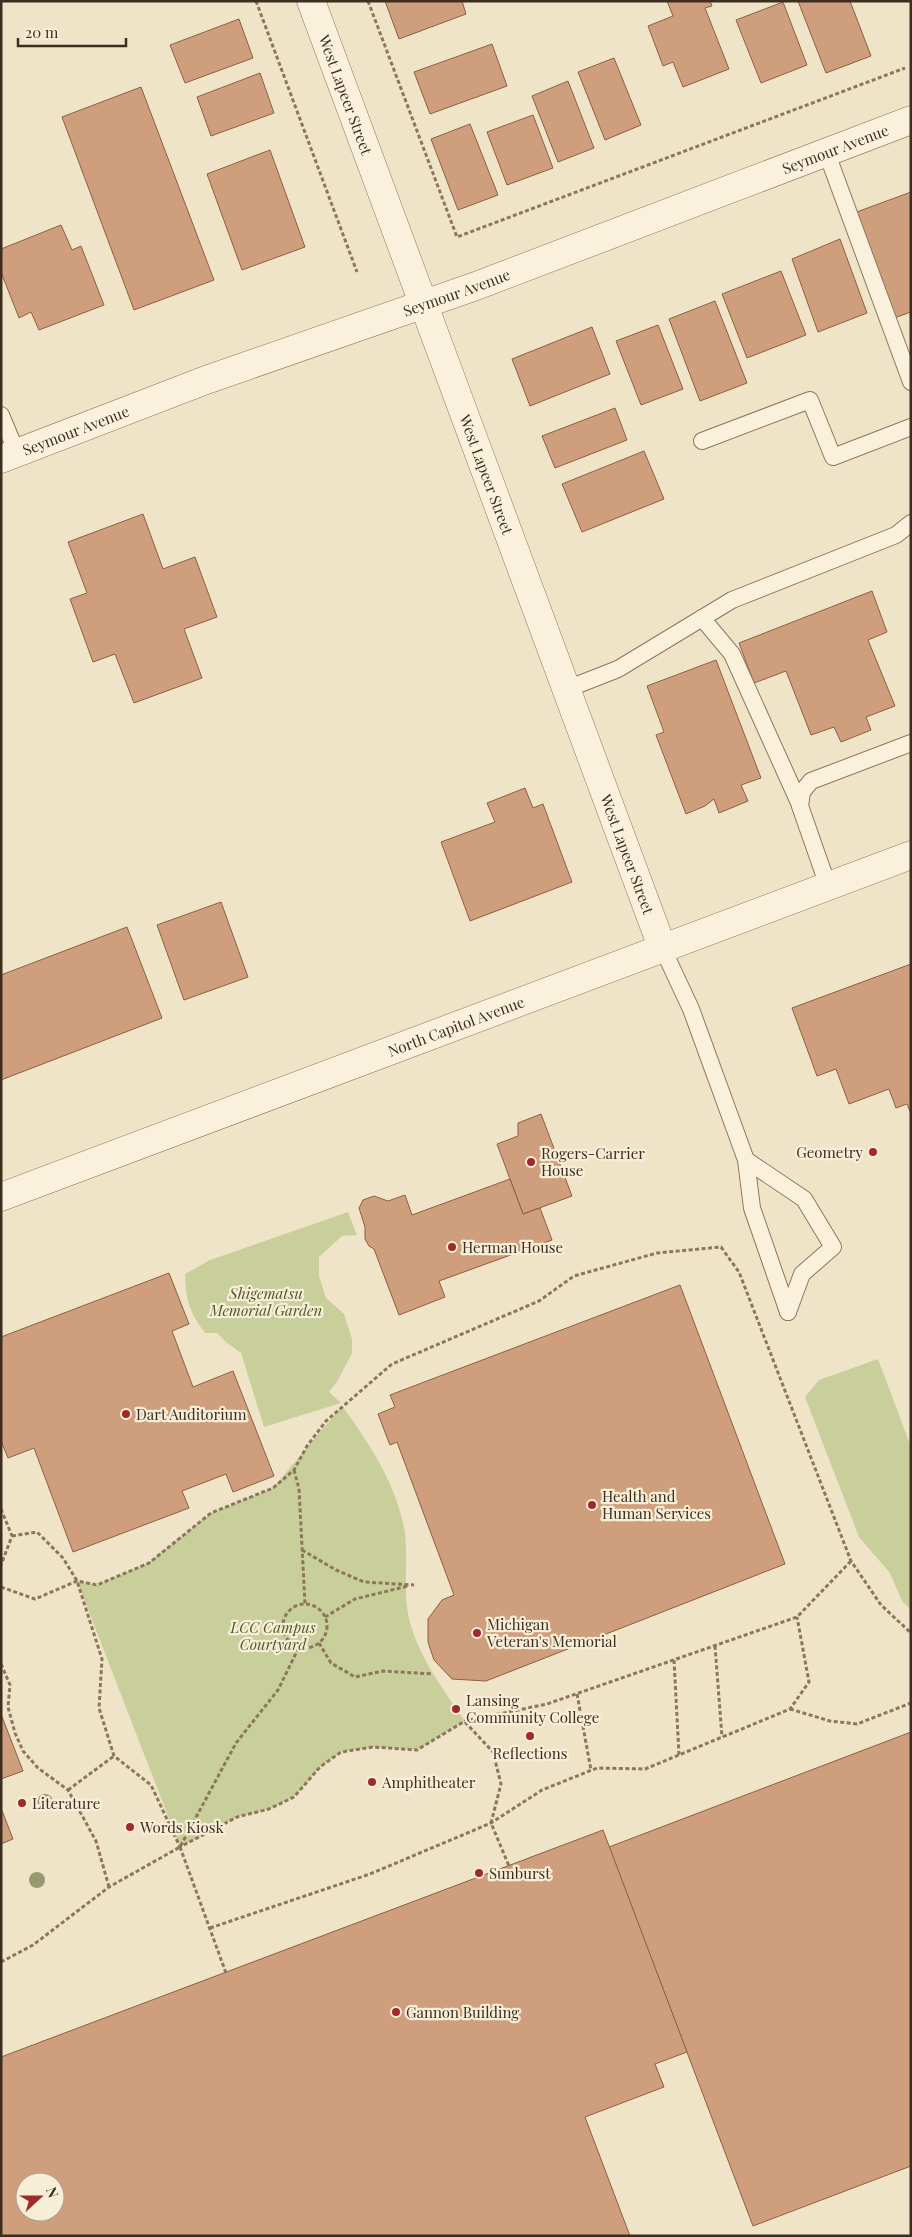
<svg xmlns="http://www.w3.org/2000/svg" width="912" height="2237" font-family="'Playfair Display',serif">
<rect width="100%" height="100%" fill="#f0e4c8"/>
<g fill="#c9cf9b">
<path d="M348 1212 357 1235 342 1236 319 1257V1276L326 1298 344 1314 352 1339V1353L338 1380 329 1392 341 1403 264 1427 241 1353 226 1342 217 1333H205C189 1311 186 1301 185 1274L210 1260Z"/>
<polygon points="878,1359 911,1447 911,1610 902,1601 890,1573 859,1537 805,1397 819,1380"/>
<path d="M342 1406C369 1442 395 1483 404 1527 409 1555 403 1586 408 1614 416 1654 443 1689 465 1721L417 1750 373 1747 341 1752 320 1767 294 1797 269 1809 237 1817 180 1847 77 1581 97 1585 148 1563 211 1513 273 1488Z"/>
</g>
<g fill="#cf9f7d" stroke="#8d5f41" fill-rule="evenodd">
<polygon points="385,1 462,1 466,14 399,39"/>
<polygon points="667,1 710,1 712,6 705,8 729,69 683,87 673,62 663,66 648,26 673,16"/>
<polygon points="798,1 850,1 871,56 826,73"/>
<polygon points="783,2 807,65 761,83 736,20"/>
<polygon points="239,19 253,58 185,83 170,45"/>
<polygon points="492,44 507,86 430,114 414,72"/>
<polygon points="614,58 641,125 605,140 578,72"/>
<polygon points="260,73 274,113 211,136 197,97"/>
<polygon points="568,81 594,148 558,162 532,96"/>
<polygon points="141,87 214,280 134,310 62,117"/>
<polygon points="533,115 553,168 507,185 487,132"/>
<polygon points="470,124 498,195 458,210 431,139"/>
<polygon points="270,150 305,247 242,270 207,174"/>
<polygon points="911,192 911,312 894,318 854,213"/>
<polygon points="61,225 72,250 81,246 104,305 39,330 31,312 19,318 1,272 1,249"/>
<polygon points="840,239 867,313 818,332 792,259"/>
<polygon points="781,271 806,335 747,358 722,294"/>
<polygon points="715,301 747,383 700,401 669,319"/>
<polygon points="658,325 683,389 641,405 616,341"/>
<polygon points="592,327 610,374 530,406 512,359"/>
<polygon points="615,408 627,440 555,468 542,436"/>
<polygon points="644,451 664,499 582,532 562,484"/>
<polygon points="143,514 163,569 195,557 217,617 184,629 202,678 134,703 115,654 93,662 70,599 87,593 68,542"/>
<polygon points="872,591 887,632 868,640 895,706 866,717 871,730 841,742 834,727 811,735 786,671 754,683 739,643"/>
<polygon points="716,660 761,778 741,785 748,801 719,813 714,799 705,806 686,814 656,735 664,732 647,686"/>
<polygon points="525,788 533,808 543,804 572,882 470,921 441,842 495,822 487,803"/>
<polygon points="221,902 248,977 184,1000 157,925"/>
<polygon points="127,927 162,1018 1,1080 1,975"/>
<polygon points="911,964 911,1114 907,1104 896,1108 889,1089 849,1104 836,1069 817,1076 792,1008"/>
<polygon points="541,1114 572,1196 523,1214 497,1144 518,1136 518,1123"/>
<polygon points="510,1179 523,1214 540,1208 552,1240 439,1281 445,1297 399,1315 374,1249 369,1246 365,1239 365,1227 359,1208 363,1200 374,1196 388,1201 405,1195 412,1215"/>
<polygon points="169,1273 189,1324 172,1331 193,1387 233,1371 274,1476 233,1492 226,1474 182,1491 189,1508 73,1552 34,1448 8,1458 1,1441 1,1337"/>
<polygon points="680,1285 785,1564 486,1681 452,1679 434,1660 428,1642 428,1619 442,1600 454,1595 397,1442 390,1445 378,1414 395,1407 390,1395"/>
<polygon points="1,1714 23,1771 1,1779"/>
<polygon points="911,1732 911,2166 753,2226 609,1847"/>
<polygon points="1,1808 13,1839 1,1844"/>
<path d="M603 1830 687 2052 655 2064 664 2087 585 2117 630 2236H1V2057ZM25 2182H55V2212H25Z"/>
</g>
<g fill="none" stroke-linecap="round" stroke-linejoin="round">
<defs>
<g id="service">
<polyline points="826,151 911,382"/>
<polyline points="1,415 17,453"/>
<polyline points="702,441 810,400 833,457 911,427"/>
<polyline points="702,618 732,654 800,805"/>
<polyline points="567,689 618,669 732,600 896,535 911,523"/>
<polyline points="828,886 800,806 802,792 811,781 911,743"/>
<polyline points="662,947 691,1009 746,1160 752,1208 788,1312"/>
<polyline points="746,1160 804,1199 833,1247 802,1274 788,1312"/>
</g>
<g id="minor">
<path id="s1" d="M311 1 662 947"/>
<path id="s2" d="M1 459 206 380 476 286 911 120"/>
</g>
<g id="tertiary">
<path id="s3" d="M1 1197 911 855"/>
</g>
</defs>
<use href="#service" stroke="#8d765c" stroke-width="18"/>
<use href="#minor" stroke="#8d765c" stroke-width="29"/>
<use href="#tertiary" stroke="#8d765c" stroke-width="29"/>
<g stroke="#8d765c" stroke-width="3" stroke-dasharray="4 2.5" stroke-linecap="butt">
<polyline points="256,1 357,272"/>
<polyline points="368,1 457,237 905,68"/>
<polyline points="294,1470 299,1489 305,1604"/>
<polyline points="1,1509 12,1536 1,1565"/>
<polyline points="12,1536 37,1532 63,1558 77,1581 102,1659 99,1708 114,1756 151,1785 180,1847 237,1817 269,1809 294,1797 320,1767 341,1752 373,1747 417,1750 465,1721 547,1704 797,1617 851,1561"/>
<polyline points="302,1550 336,1570 364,1582 414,1585"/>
<polyline points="1,1587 35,1599 77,1581 97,1585 149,1563 211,1513 273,1488 294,1470 307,1446 326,1421 392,1364 539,1301 574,1276 657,1253 721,1247 739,1272 851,1561 881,1605 911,1633"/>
<circle cx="305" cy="1626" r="22"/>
<polyline points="325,1617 355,1599 408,1586"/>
<polyline points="319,1643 331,1663 355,1677 383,1671 433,1674"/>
<polyline points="715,1646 722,1737"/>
<polyline points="674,1660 679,1755"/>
<polyline points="1,1664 10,1685 8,1707 15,1733 23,1751 38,1768 68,1790 96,1841 109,1887"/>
<polyline points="577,1694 591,1770"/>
<polyline points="790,1709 830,1721 857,1724 911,1703"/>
<polyline points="465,1722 493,1752 501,1784 491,1823 509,1866"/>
<polyline points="68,1790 114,1756"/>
<polyline points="180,1847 226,1973"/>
<polyline points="210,1928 370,1874 491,1823 542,1790 597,1768 645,1769 790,1709 809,1682 797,1617"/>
<polyline points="1,1962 33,1945 109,1887 180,1847 236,1743 278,1690 299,1647"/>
</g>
<use href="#service" stroke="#faf1dc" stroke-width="16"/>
<use href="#minor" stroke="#faf1dc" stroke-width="28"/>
<use href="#tertiary" stroke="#faf1dc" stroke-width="28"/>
</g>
<g fill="#96986f">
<circle cx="45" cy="1802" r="8"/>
<circle cx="37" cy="1880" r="8"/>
</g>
<g fill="#9e2a2b" stroke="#f7eed8" stroke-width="2">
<circle cx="873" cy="1152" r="5"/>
<circle cx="531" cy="1162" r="5"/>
<circle cx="452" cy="1247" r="5"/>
<circle cx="126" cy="1414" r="5"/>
<circle cx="592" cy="1505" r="5"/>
<circle cx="477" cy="1633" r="5"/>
<circle cx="456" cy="1709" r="5"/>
<circle cx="530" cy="1736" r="5"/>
<circle cx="372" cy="1782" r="5"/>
<circle cx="22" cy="1803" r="5"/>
<circle cx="130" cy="1827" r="5"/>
<circle cx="479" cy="1873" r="5"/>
<circle cx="396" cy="2012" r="5"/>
</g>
<g text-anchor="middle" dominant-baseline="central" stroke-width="4.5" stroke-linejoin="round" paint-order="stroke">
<g font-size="15" fill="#3d2e20" stroke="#f7eed8">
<text stroke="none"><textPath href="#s1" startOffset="100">West Lapeer Street</textPath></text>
<text stroke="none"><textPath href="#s2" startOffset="890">Seymour Avenue</textPath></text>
<text stroke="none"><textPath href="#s2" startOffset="485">Seymour Avenue</textPath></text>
<text stroke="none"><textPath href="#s2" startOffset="80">Seymour Avenue</textPath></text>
<text stroke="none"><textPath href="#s1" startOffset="505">West Lapeer Street</textPath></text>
<text stroke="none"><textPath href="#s1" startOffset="910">West Lapeer Street</textPath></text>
<text stroke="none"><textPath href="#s3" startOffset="486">North Capitol Avenue</textPath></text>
</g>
<g font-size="15" fill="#3d2e20" stroke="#f7eed8" text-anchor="start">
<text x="863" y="1152" text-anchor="end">Geometry</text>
<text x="541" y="1153">Rogers-Carrier<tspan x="541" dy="17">House</tspan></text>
<text x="462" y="1247">Herman House</text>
<text x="136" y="1414">Dart Auditorium</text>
<text x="602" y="1496">Health and<tspan x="602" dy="17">Human Services</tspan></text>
<text x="487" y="1624">Michigan<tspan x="487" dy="17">Veteran's Memorial</tspan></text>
<text x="466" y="1700">Lansing<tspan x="466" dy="17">Community College</tspan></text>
<text x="530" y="1753" text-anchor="middle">Reflections</text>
<text x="382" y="1782">Amphitheater</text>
<text x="32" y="1803">Literature</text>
<text x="140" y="1827">Words Kiosk</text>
<text x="489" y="1873">Sunburst</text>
<text x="406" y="2012">Gannon Building</text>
</g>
<g font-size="15" font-style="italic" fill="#4d5a26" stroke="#f7eed8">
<text x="266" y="1293">Shigematsu<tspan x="266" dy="17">Memorial Garden</tspan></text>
<text x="273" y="1627">LCC Campus<tspan x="273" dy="17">Courtyard</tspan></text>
</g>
</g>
<rect width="912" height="2237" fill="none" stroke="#3d2e20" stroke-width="5"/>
<g transform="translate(40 2197) rotate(69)"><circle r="24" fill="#f7eed8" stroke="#ada18e"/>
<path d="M0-4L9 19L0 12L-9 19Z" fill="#9e2a2b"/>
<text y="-8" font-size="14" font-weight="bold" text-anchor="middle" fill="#3d2e20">N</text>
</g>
<path d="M18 38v8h108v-8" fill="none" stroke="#3d2e20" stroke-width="2.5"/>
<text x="25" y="38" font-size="15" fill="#3d2e20" stroke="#f7eed8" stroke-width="4" paint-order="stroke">20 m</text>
</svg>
